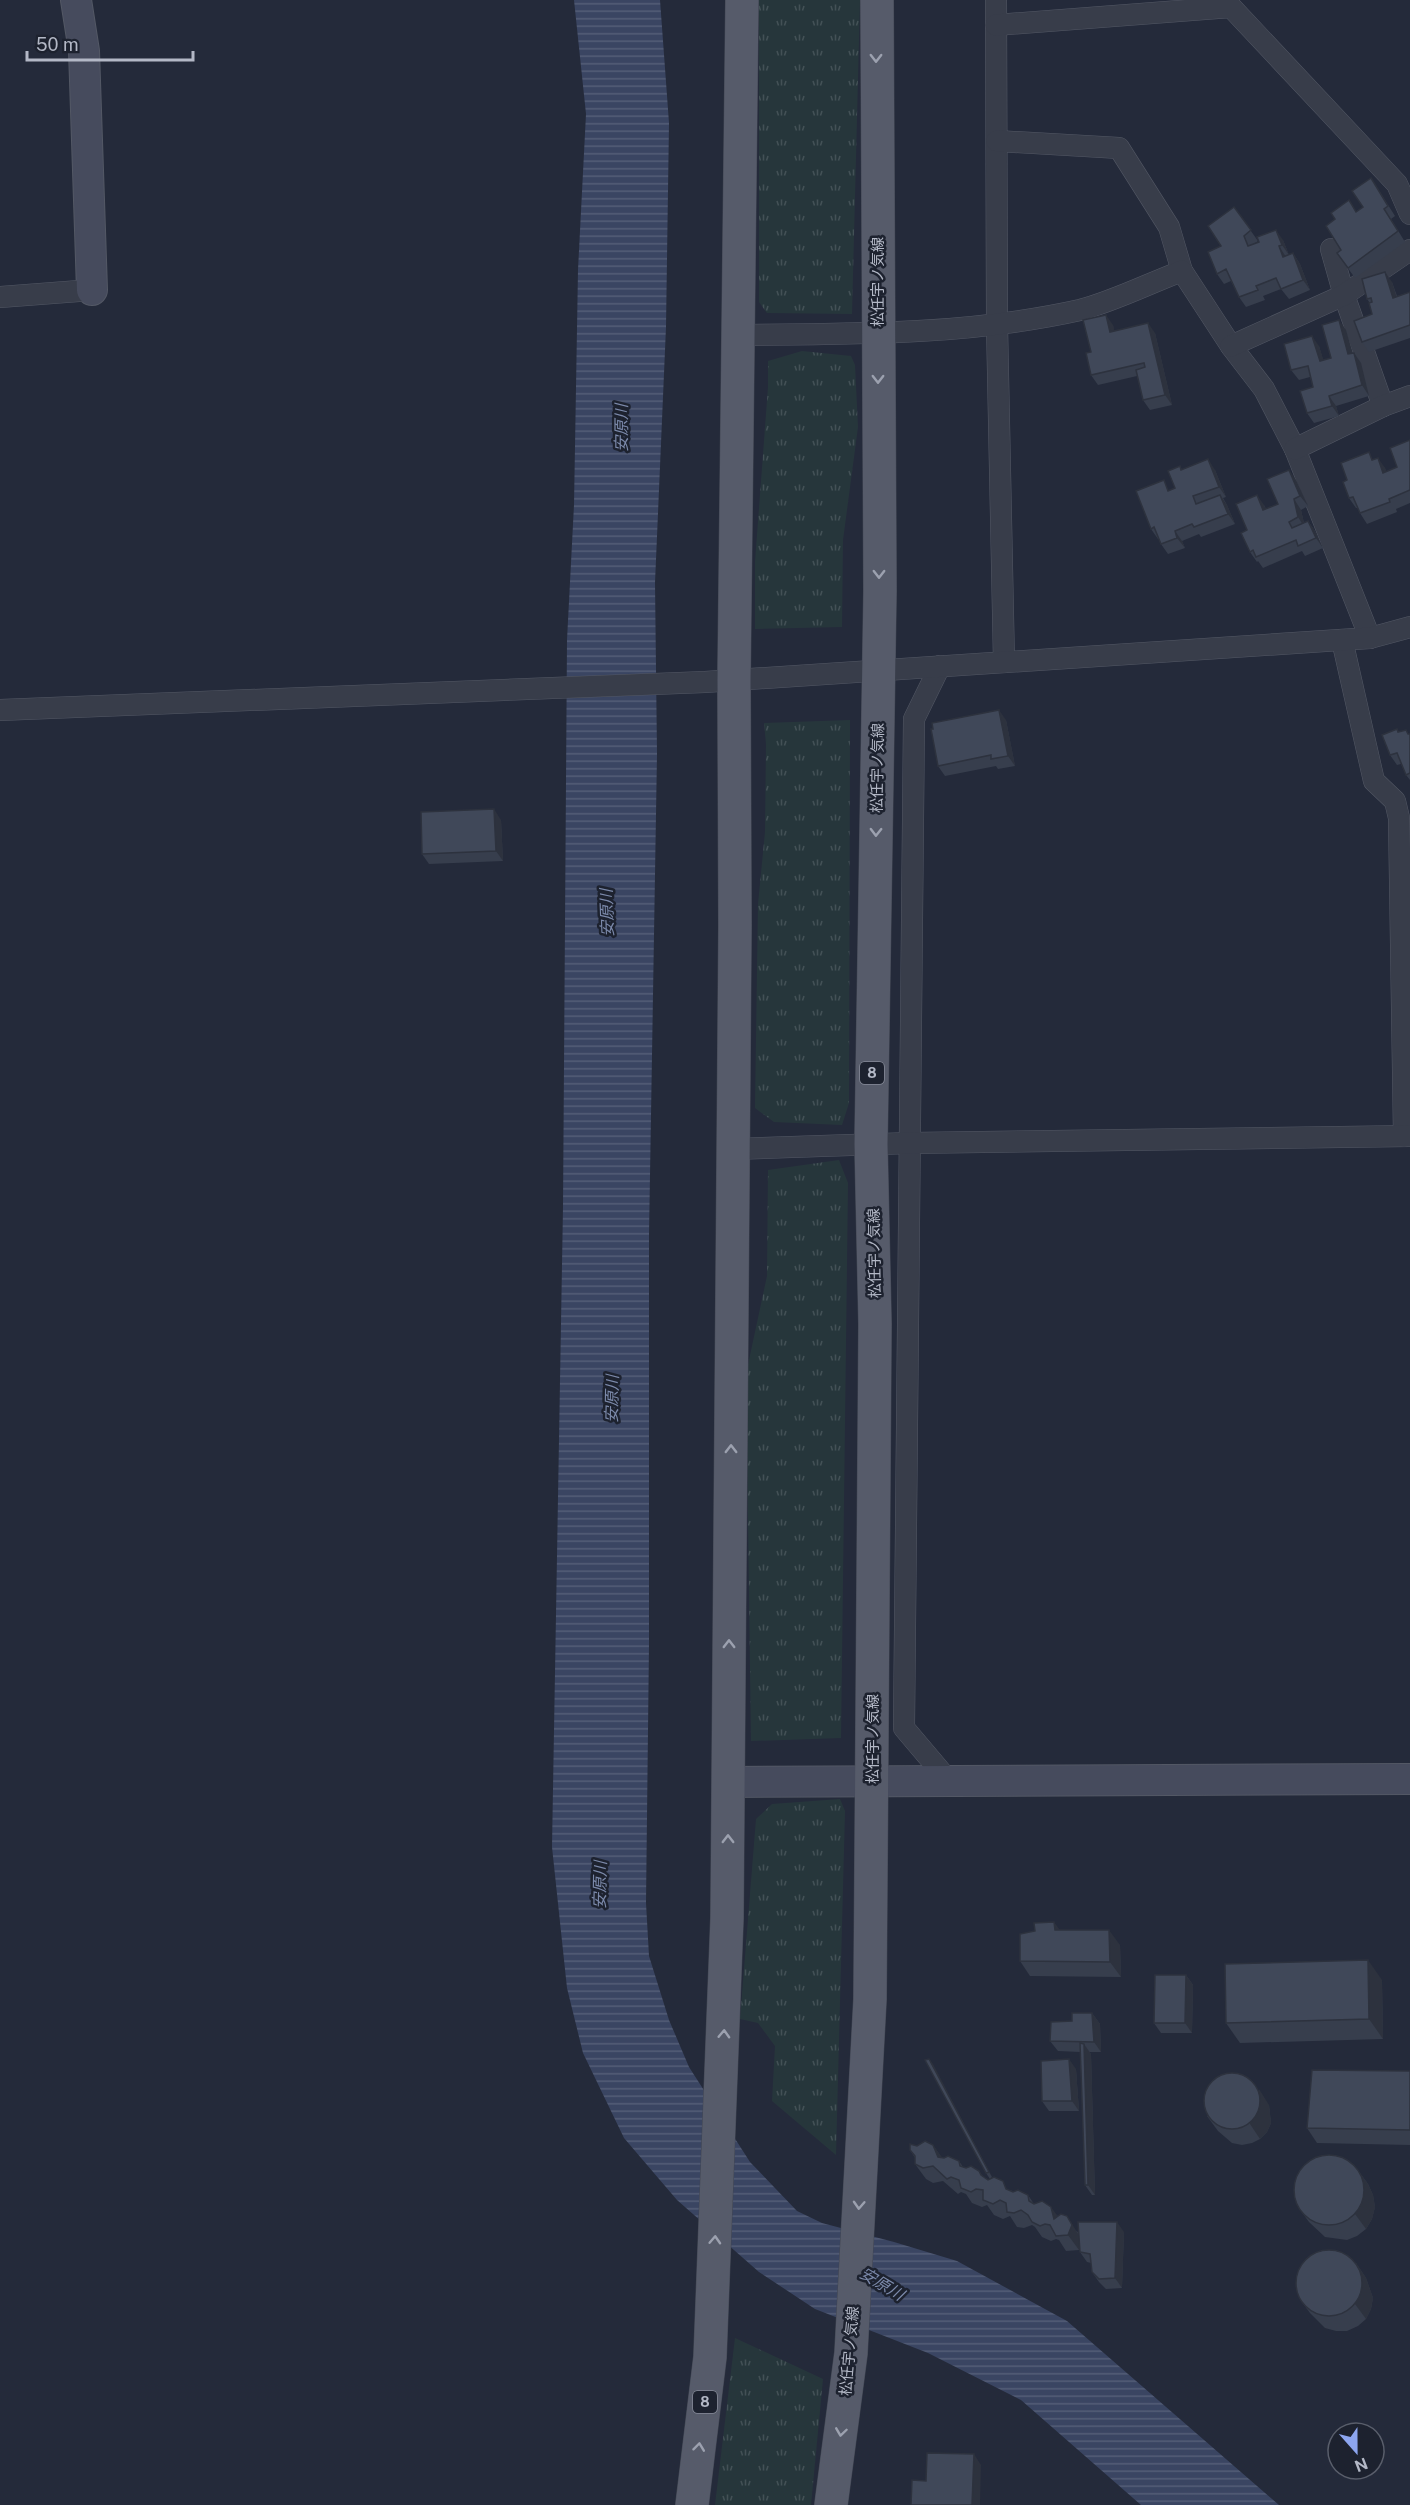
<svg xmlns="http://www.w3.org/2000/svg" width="1410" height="2505" font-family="'Public Sans','Noto Sans JP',sans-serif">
<defs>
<pattern id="grass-tufts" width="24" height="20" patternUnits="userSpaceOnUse" patternTransform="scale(1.5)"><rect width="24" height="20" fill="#26363b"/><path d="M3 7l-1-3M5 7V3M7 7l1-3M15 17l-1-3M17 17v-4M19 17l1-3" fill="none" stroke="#435156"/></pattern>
<pattern id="water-rules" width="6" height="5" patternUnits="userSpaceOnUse" patternTransform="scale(1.5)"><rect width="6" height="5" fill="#3a4562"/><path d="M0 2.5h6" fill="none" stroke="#545e77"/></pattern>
</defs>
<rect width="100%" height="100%" fill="#242a3a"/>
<g fill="url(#grass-tufts)">
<polygon points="759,0 860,0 852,314 767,313 759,302"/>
<polygon points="802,351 851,356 855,365 858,427 843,540 842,627 755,629 755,562 768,387 768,361"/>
<polygon points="850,720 849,1103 842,1125 774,1122 755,1108 758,904 765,832 766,744 764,723"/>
<polygon points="839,1160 848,1183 841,1738 751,1741 746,1374 767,1276 768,1170"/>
<polygon points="840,1799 845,1811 836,2155 772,2101 775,2046 758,2023 740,2019 756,1819 772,1804"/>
<polygon points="735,2338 823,2379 811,2505 715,2505"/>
</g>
<polygon fill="url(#water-rules)" points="574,0 660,0 669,123 666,327 655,583 657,754 649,1236 649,1644 646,1903 649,1956 669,2020 689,2067 750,2162 797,2211 822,2223 894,2242 957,2261 1067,2321 1279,2505 1141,2505 1021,2400 928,2353 815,2309 759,2272 677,2200 624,2138 583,2053 567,1988 552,1847 563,1207 567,640 574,505 578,270 586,114"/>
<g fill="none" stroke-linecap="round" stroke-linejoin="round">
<defs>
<g id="street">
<polyline points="996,0 997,325 1004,662"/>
<polyline points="996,25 1231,7 1397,184 1410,214"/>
<polyline points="997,141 1119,148 1169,227 1182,271"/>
<polyline points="1331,249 1344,295 1383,406"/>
<polyline points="0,297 92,290"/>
<path d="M739 335C853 334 968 335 1080 310 1112 302 1150 283 1182 271L1231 346 1264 389 1295 449 1370 638"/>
<polyline points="1231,346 1344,295 1410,250"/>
<polyline points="1295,449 1383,406 1410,396"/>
<polyline points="1342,640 1374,781 1395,801 1399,818 1404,1136"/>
<polyline points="940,666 914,719 904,1728 948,1780"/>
<polyline points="0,710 705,682 1370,638 1410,627"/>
<polyline points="733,1149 910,1143 1410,1136"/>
</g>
<g id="secondary">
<polyline points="76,0 84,51 92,290"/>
<polyline points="728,1782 1410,1779"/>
</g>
<g id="primary">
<polyline points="692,2505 710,2357 727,1918 735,925 734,680 742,0"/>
<polyline points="831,2505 851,2353 870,1999 875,1324 871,1144 880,591 877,0"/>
</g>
</defs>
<use href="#street" stroke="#535865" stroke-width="22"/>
<use href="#secondary" stroke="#535865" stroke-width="32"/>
<use href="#primary" stroke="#414653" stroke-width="34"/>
<use href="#street" stroke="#383d4a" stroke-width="21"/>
<use href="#secondary" stroke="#464b5d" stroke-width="30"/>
<use href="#primary" stroke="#565b6a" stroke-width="33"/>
</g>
<g fill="#373e4d">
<polygon points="1371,178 1395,216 1391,219 1405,242 1355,278 1337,253 1341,250 1357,211 1363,207"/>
<polygon points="1234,207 1258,241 1254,244 1283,240 1289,255 1293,253 1300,264 1310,290 1289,299 1281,289 1263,296 1265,300 1246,307 1239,297 1231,281 1224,284 1217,274 1221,246"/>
<polygon points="1392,282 1397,296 1410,292 1410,338 1369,352 1362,342 1372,314 1370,303 1367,299"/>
<polygon points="1113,325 1114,331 1155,333 1172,405 1150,410 1143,400 1137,376 1098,385 1091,375 1091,352"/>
<polygon points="1346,330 1352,353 1354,353 1361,363 1369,396 1336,406 1339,416 1314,423 1307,413 1313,387 1310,377 1299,380 1291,370 1319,346 1323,360 1331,358"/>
<polygon points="1410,440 1410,503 1396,509 1397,512 1367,524 1360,513 1358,508 1356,508 1349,498 1374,459 1385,468 1386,472 1397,467"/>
<polygon points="1180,466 1182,470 1215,470 1226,497 1223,498 1227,505 1235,524 1201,537 1199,534 1182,541 1185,548 1168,554 1161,544 1159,539 1158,539 1151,529 1171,490 1175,488"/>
<polygon points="1296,480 1308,506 1301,510 1304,523 1308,521 1315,531 1323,548 1305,556 1302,551 1263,568 1258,561 1257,562 1250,552 1247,530 1264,505 1266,509 1278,504"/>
<polygon points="1006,720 1015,766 998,769 996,766 945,776 938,766"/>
<polygon points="1397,729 1399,732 1409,734 1410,734 1410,780 1406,775 1401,764 1397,765 1390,755"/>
<polygon points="501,820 503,861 429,864 422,854"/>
<polygon points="1060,1930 1120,1945 1121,1977 1030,1976 1020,1961"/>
<polygon points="1186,1975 1193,1985 1192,2033 1161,2033 1154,2023"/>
<polygon points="1382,1980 1383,2039 1240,2043 1226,2023"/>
<polygon points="1092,2013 1100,2024 1101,2052 1089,2052 1091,2054 1095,2195 1092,2195 1085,2185 1080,2052 1058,2051 1050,2041 1072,2021"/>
<polygon points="929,2059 992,2177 990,2179 986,2173"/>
<polygon points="1076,2069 1079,2111 1049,2111 1042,2101"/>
<polygon points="1410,2071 1410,2145 1317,2143 1307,2128"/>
<polygon points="1269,2105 1271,2123 1267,2132 1260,2139 1252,2143 1242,2145 1232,2143 1218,2131 1207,2116"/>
<polygon points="933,2145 942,2158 959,2161 963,2167 979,2171 983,2177 1009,2190 1028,2195 1034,2204 1058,2216 1079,2233 1124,2232 1122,2288 1106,2289 1099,2282 1092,2272 1091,2263 1087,2262 1080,2252 1080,2247 1079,2250 1066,2251 1059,2240 1056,2239 1051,2241 1042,2237 1035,2227 1032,2225 1024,2228 1017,2227 1010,2216 1003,2219 994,2215 987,2205 982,2207 972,2203 966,2194 961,2192 958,2194 943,2181 933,2183 926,2179 915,2164 915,2158 910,2150 917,2146"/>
<polygon points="1357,2169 1368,2184 1373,2195 1375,2207 1372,2219 1366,2229 1357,2236 1347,2240 1325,2237 1309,2222 1298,2207"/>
<polygon points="1356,2263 1366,2278 1373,2298 1371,2309 1366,2319 1358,2326 1347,2331 1336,2331 1325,2328 1310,2313 1299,2298"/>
</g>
<g fill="#2d323e">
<polygon points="1276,230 1283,240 1289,255 1282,245"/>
<polygon points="1279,246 1286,257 1283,257"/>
<polygon points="1293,253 1300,264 1310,290 1303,280"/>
<polygon points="1385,272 1392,282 1400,308 1393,298"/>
<polygon points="1106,315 1113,325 1117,342 1110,332"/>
<polygon points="1339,320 1346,330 1356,365 1348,354"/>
<polygon points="1148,323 1155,333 1172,405 1165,395"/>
<polygon points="1312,336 1319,346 1327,371 1320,361"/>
<polygon points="1354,353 1361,363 1369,396 1362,385"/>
<polygon points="1329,396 1336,406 1339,416 1332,406"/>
<polygon points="1378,458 1385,468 1390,483 1383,473"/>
<polygon points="1208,459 1215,470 1226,497 1219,487"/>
<polygon points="1289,470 1296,480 1308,506 1300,496"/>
<polygon points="1220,495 1227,505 1235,524 1228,514"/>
<polygon points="1257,495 1264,505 1270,520 1263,510"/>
<polygon points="1294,499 1301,510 1305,528 1298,517"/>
<polygon points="1308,521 1315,531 1323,548 1316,538"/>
<polygon points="1175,531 1182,541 1185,548 1177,538"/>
<polygon points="999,710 1006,720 1015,766 1008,756"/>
<polygon points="494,809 501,820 503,861 496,851"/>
<polygon points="1054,1922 1065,1937 1055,1930"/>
<polygon points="1109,1930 1120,1945 1121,1977 1110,1962"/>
<polygon points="1368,1960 1382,1980 1383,2039 1369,2019"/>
<polygon points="1186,1975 1193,1985 1192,2033 1185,2023"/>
<polygon points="1092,2013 1100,2024 1101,2052 1094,2042"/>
<polygon points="1084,2044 1091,2054 1095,2195 1088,2185"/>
<polygon points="929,2059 933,2064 992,2177 989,2172"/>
<polygon points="1069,2059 1076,2069 1079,2111 1072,2101"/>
<polygon points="1259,2089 1269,2105 1271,2123 1267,2132 1260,2139 1250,2124"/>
<polygon points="933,2145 944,2160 938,2157"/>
<polygon points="1357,2169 1368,2184 1373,2195 1375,2207 1372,2219 1366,2229 1355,2214"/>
<polygon points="1051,2207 1062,2222 1054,2219"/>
<polygon points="1067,2216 1082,2240 1079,2250 1068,2235"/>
<polygon points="1117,2222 1124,2232 1122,2288 1115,2278"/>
<polygon points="1356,2263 1366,2278 1373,2298 1371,2309 1366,2319 1355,2304"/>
<polygon points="974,2454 981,2465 980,2505 972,2505"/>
</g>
<g fill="#404859" stroke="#2d323e" stroke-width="1.5">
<polygon points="1371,178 1388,206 1384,209 1398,231 1348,268 1337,253 1341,250 1326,226 1335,219 1331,213 1349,200 1356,212 1363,207 1352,191"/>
<polygon points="1234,207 1251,230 1244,236 1248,246 1259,242 1257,237 1276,230 1282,245 1279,246 1283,257 1293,253 1303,280 1281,289 1276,278 1256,286 1258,290 1239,297 1226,269 1217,274 1208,252 1221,246 1208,226"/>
<polygon points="1385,272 1393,298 1410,292 1410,325 1362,342 1354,321 1372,314 1369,303 1372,302 1371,298 1367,299 1362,279"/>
<polygon points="1106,315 1110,332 1148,323 1165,395 1143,400 1136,370 1145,367 1144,363 1091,375 1086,353 1091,352 1083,320"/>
<polygon points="1339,320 1348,354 1354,353 1362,385 1329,396 1332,406 1307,413 1300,391 1313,387 1308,366 1291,370 1284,344 1312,336 1320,361 1331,358 1322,325"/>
<polygon points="1410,440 1410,490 1389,499 1390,502 1360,513 1353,497 1349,498 1343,482 1347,480 1341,463 1369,452 1372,460 1378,458 1383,473 1397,467 1390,448"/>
<polygon points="1208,459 1219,487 1193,496 1196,504 1220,495 1228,514 1194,527 1192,524 1175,531 1177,538 1161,544 1154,527 1151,529 1136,491 1164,480 1168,491 1175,488 1168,471 1180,466 1181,470"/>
<polygon points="1289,470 1300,496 1294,499 1298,517 1289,522 1292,528 1308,521 1316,538 1298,546 1296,540 1256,557 1253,550 1250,552 1241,533 1247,530 1236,504 1257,495 1263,510 1278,504 1267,479"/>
<polygon points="999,710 1008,756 991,759 991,755 938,766 931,729 933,729 932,723"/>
<polygon points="1397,729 1398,732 1406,730 1408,734 1410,734 1410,773 1406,775 1397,753 1390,755 1382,735"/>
<polygon points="494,809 496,851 422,854 421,812"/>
<polygon points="1054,1922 1055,1930 1109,1930 1110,1962 1020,1961 1020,1934 1035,1931 1034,1923"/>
<polygon points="1368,1960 1369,2019 1226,2023 1225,1964"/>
<polygon points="1155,1975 1186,1975 1185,2023 1154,2023"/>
<polygon points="1072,2013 1092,2013 1094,2042 1050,2041 1051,2022 1072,2021"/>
<polygon points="1080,2043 1084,2044 1088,2185 1085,2185"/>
<polygon points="929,2059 989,2172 986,2173 925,2060"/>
<polygon points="1069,2059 1072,2101 1042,2101 1041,2061"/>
<polygon points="1312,2070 1410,2071 1410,2130 1307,2128"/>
<circle cx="1232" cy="2101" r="28"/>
<polygon points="925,2141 933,2145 938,2157 944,2158 948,2156 959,2161 960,2166 966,2168 971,2166 979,2171 981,2175 988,2180 994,2177 1003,2181 1006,2189 1013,2192 1018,2190 1028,2195 1029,2201 1034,2204 1042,2201 1051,2207 1054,2219 1061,2214 1067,2216 1072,2225 1068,2235 1056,2236 1050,2225 1045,2224 1040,2226 1032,2222 1028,2215 1021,2210 1014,2213 1007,2212 1006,2203 1000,2200 993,2204 983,2200 983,2190 976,2189 971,2192 961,2188 959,2180 951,2177 947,2179 933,2166 923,2168 915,2164 915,2156 910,2150 910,2144 917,2146"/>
<circle cx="1329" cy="2190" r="35"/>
<polygon points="1078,2222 1117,2222 1115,2278 1099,2279 1092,2272 1090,2254 1080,2252"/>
<circle cx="1329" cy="2283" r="33"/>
<polygon points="927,2453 974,2454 972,2505 911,2505 912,2480 926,2481"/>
</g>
<defs><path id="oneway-chevron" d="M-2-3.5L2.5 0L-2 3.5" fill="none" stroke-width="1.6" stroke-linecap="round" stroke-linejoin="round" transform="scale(1.5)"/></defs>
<g stroke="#9ca1af">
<use href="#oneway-chevron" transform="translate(876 58) rotate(90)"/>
<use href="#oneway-chevron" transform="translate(878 379) rotate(90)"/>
<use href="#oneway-chevron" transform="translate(879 574) rotate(90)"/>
<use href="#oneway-chevron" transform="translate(876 832) rotate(91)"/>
<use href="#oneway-chevron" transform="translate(731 1449) rotate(-90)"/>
<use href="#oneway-chevron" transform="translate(729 1644) rotate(-90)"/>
<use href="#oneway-chevron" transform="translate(728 1839) rotate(-90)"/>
<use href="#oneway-chevron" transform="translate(724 2034) rotate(-88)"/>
<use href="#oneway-chevron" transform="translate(859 2205) rotate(93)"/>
<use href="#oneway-chevron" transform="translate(715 2240) rotate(-87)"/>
<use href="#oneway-chevron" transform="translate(841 2432) rotate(98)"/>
<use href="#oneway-chevron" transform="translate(699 2447) rotate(-83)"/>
</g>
<g text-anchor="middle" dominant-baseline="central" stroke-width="5" stroke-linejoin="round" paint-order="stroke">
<g fill="#1d222f" stroke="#868b99" stroke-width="1.5">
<rect x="860" y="1062" width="24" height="22" rx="4.5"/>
<rect x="693" y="2391" width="24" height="22" rx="4.5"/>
</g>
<g font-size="14" font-weight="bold" fill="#b3b8c6">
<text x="872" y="1073">8</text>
<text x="705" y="2402">8</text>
</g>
<g font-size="15" fill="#b3b8c6" stroke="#1d222f">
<text transform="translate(877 282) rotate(-90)">松任宇ノ気線</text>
<text transform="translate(877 768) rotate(-89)">松任宇ノ気線</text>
<text transform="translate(874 1253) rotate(-91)">松任宇ノ気線</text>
<text transform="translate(872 1739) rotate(-90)">松任宇ノ気線</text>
<text transform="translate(849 2351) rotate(-85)">松任宇ノ気線</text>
</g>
<g font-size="16" font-style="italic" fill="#7c8aab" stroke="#1d222f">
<text transform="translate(621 428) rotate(-90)">安原川</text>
<text transform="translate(607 913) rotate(-92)">安原川</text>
<text transform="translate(612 1399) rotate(-89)">安原川</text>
<text transform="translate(600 1885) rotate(-89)">安原川</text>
<text transform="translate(882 2284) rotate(31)">安原川</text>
</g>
</g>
<g transform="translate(1356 2451) rotate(159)"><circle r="28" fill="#1d222f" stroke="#595e6b" stroke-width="1.5"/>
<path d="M0-4.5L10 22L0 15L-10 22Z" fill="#8da6f0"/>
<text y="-9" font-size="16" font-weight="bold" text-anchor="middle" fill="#b3b8c6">N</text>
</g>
<path d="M27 51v9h166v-9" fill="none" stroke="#b3b8c6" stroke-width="3"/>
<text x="36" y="51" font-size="18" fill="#b3b8c6" stroke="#1d222f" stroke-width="4.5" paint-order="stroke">50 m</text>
</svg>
